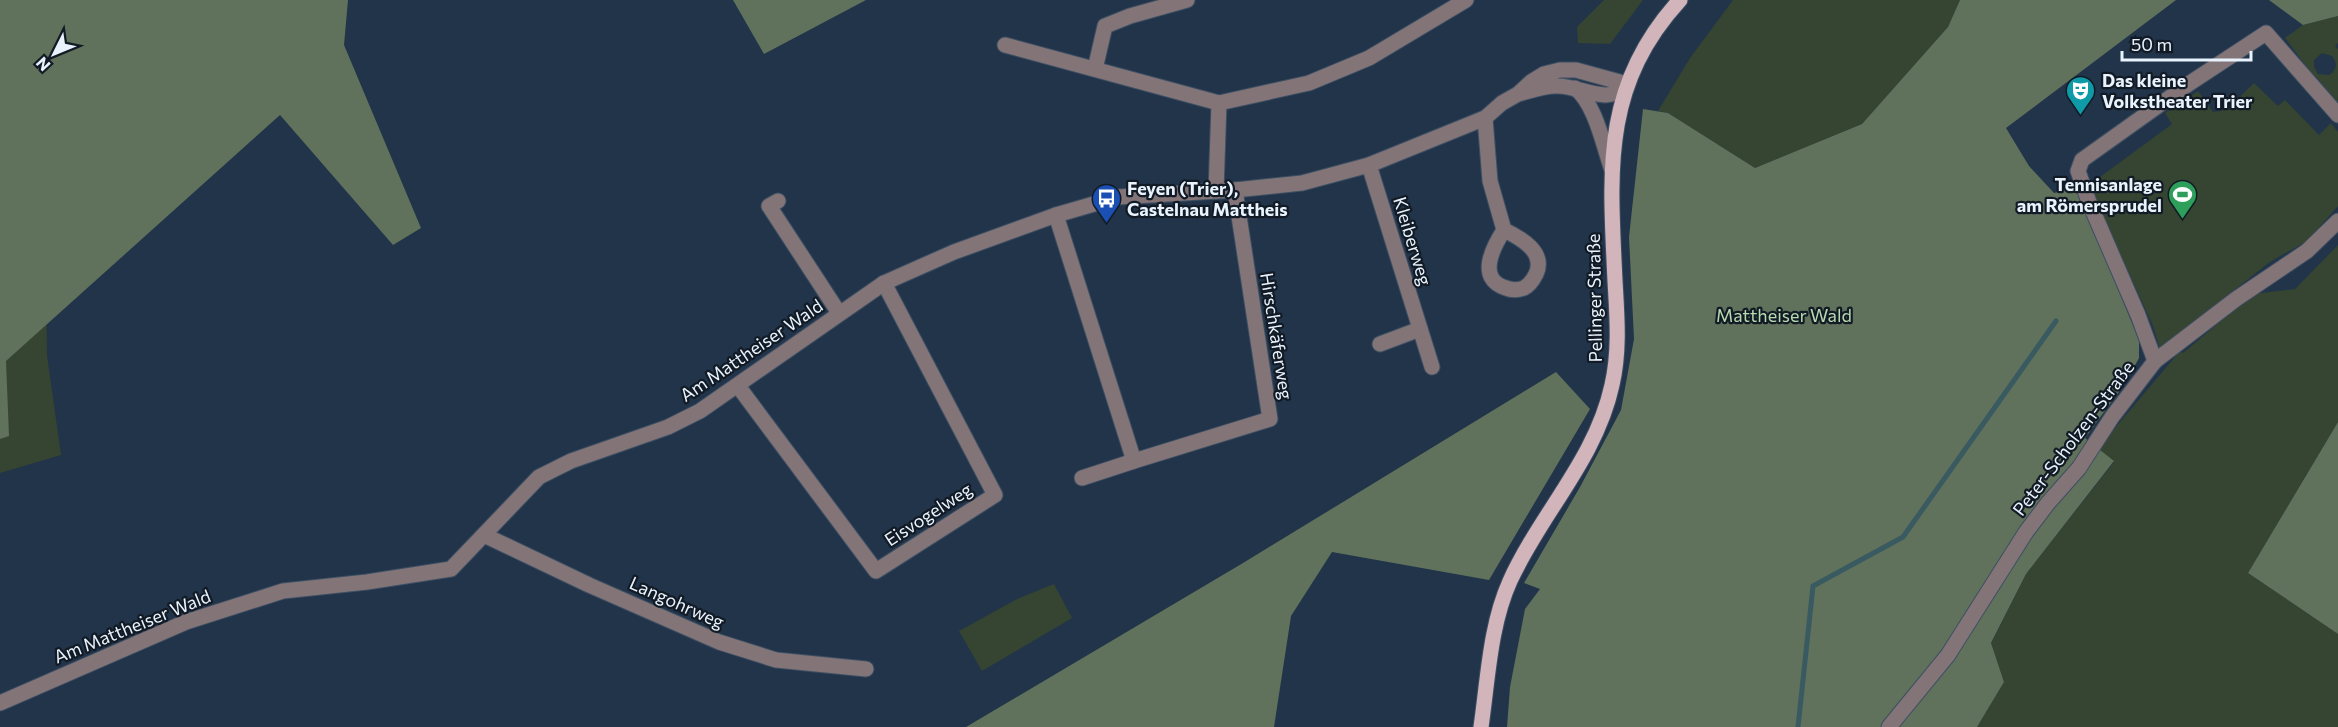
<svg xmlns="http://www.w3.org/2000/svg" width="2338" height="727" font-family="Commissioner,sans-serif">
<rect width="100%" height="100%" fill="#21344a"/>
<g fill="#364432" fill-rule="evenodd">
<polygon points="0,0 46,277 47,355 61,455 0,473"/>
<polygon points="1604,0 1643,0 1610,44 1578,43 1577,27"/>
<polygon points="1733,0 1960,0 1948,27 1862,124 1755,168 1668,113 1658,111 1690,58"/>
<path d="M2338 16V43L2335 46 2338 49V102L2306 66 2285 38 2303 25ZM2322 53 2332 56C2338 63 2337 70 2329 75L2318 74 2314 67V60Z"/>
<polygon points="2254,83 2278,106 2285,100 2319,135 2331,123 2338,132 2338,206 2307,241 2270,262 2196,320 2165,347 2160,349 2153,326 2089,185 2172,124 2165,113 2198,91 2213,112 2226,110"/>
<polygon points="2338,245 2338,422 2248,573 2338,634 2338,727 1977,727 2004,682 1991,644 2026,574 2114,462 2098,448 2180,351 2183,353 2253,294 2295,289"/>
<polygon points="1054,584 1072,618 982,671 959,631 1017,599"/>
</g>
<g fill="#60725b">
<polygon points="0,0 348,0 344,45 421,228 393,245 280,115 6,361 9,436 0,439"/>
<polygon points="733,0 866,0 764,54"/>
<polygon points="1960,0 2176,0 2006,128 2029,166 2054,193 2076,187 2139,340 2139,358 2126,382 2085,438 2114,461 2026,574 1991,643 2004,682 1977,727 1507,727 1510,687 1525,609 1540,589 1524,583 1580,487 1621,410 1634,339 1629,237 1643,109 1668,113 1755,168 1862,124 1948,27"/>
<polygon points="2269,0 2338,0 2338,16 2303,25"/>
<polygon points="1556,372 1590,409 1489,580 1332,552 1291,616 1274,727 966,727 1243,563"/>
<polygon points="2338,422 2338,634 2248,573"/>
</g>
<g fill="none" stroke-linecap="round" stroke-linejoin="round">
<polyline stroke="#385a60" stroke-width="5" points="1798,727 1813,586 1903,537 2056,321"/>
<defs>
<g id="minor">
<polyline points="1005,45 1219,103"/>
<polyline points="1095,69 1105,26 1130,16 1187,0"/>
<path d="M1575 88C1596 105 1603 145 1612 170"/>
<path d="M1485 118 1490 181 1504 230C1521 238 1546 252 1536 274 1533 280 1530 285 1524 288 1518 290 1511 290 1506 288 1476 279 1493 247 1504 230"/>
<polyline points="1369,165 1432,367"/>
<polyline points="1216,191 1219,103 1309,83 1369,58 1466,0"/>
<polyline points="778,201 769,206 839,313"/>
<polyline points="1056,215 1134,461 1270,419 1235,190"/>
<polyline points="1380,344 1420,329"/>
<polyline points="2155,361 2138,315 2089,202 2078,171 2082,160 2190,83 2266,33 2338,115"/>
<polyline points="738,386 876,571 995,495 884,283"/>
<polyline points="1082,478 1134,461"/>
<polyline points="484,535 589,585 719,642 776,660 866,669"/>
<path d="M0 703 186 622 283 591 367 582 451 569 539 477 571 461 668 427 700 411 884 283 954 252 1056 215 1118 197 1235 190 1302 183 1369 165 1485 118 1502 103 1518 94 1531 82 1544 74 1560 70H1576L1627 84C1608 108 1581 85 1556 86 1543 86 1530 91 1518 94"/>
<polyline points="1889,727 1948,655 2026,532 2048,503 2079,468 2112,417 2155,361 2236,299 2307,251 2338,221"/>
</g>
<path id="major" d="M1481 727C1488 679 1490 625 1510 581 1541 513 1596 459 1612 385 1620 350 1617 316 1615 281 1610 172 1601 86 1680 0"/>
</defs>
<use href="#minor" stroke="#3d4f63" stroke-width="17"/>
<use href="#major" stroke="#3d4f63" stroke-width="17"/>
<use href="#minor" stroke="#827477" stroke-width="15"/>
<use href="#major" stroke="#d2b4bb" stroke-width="15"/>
</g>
<defs>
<symbol id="theatre-pin" viewBox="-11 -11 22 30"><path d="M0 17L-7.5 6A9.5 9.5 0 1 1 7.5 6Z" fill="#0f9aa8" stroke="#121b25"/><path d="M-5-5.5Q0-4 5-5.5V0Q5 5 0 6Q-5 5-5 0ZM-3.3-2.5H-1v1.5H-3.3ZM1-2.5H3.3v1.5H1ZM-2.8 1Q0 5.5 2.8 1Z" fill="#fff"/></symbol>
<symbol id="stadium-pin" viewBox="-11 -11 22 30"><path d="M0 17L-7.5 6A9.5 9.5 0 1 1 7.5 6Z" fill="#2e9e5b" stroke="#121b25"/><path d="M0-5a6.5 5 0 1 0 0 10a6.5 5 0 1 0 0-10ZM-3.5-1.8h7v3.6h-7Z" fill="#fff"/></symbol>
<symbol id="bus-pin" viewBox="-11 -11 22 30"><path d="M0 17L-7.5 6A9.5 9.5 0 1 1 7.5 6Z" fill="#1a4fb4" stroke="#121b25"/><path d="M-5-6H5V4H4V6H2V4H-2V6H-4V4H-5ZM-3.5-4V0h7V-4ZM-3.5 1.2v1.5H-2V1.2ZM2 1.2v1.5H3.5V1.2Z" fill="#fff"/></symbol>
</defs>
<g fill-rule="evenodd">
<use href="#theatre-pin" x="2064" y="74" width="33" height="45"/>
<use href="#stadium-pin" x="2166" y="178" width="33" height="45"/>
<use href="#bus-pin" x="1090" y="182" width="33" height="45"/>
</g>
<g text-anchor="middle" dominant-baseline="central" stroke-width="4.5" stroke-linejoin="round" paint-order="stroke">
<g font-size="18" font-weight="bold" fill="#e9f3fe" stroke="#121b25" text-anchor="start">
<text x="2102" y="80">Das kleine<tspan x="2102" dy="21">Volkstheater Trier</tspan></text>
<text x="2162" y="184" text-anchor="end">Tennisanlage<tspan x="2162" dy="21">am Römersprudel</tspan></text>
<text x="1127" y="188">Feyen (Trier),<tspan x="1127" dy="21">Castelnau Mattheis</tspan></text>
</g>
<g font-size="18" fill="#e9f3fe" stroke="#121b25">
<text transform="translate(1413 241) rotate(73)">Kleiberweg</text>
<text transform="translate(1594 298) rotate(-91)">Pellinger Straße</text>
<text transform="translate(1277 336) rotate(81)">Hirschkäferweg</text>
<text transform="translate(751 350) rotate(-34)">Am Mattheiser Wald</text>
<text transform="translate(2073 438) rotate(-53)">Peter-Scholzen-Straße</text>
<text transform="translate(928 514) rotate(-33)">Eisvogelweg</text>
<text transform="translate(677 602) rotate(24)">Langohrweg</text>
<text transform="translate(132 626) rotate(-22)">Am Mattheiser Wald</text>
</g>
<g font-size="18" fill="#b7daae" stroke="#121b25">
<text x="1784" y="315">Mattheiser Wald</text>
</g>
</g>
<g transform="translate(54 54) rotate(227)" stroke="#121b25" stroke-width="4.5" paint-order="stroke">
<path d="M0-4.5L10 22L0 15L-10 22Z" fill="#e9f3fe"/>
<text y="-9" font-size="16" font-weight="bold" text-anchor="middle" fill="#e9f3fe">N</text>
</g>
<path d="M2122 51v9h129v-9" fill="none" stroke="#e9f3fe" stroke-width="3"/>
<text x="2131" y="51" font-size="18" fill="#e9f3fe" stroke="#121b25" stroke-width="4.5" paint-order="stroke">50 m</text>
</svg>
